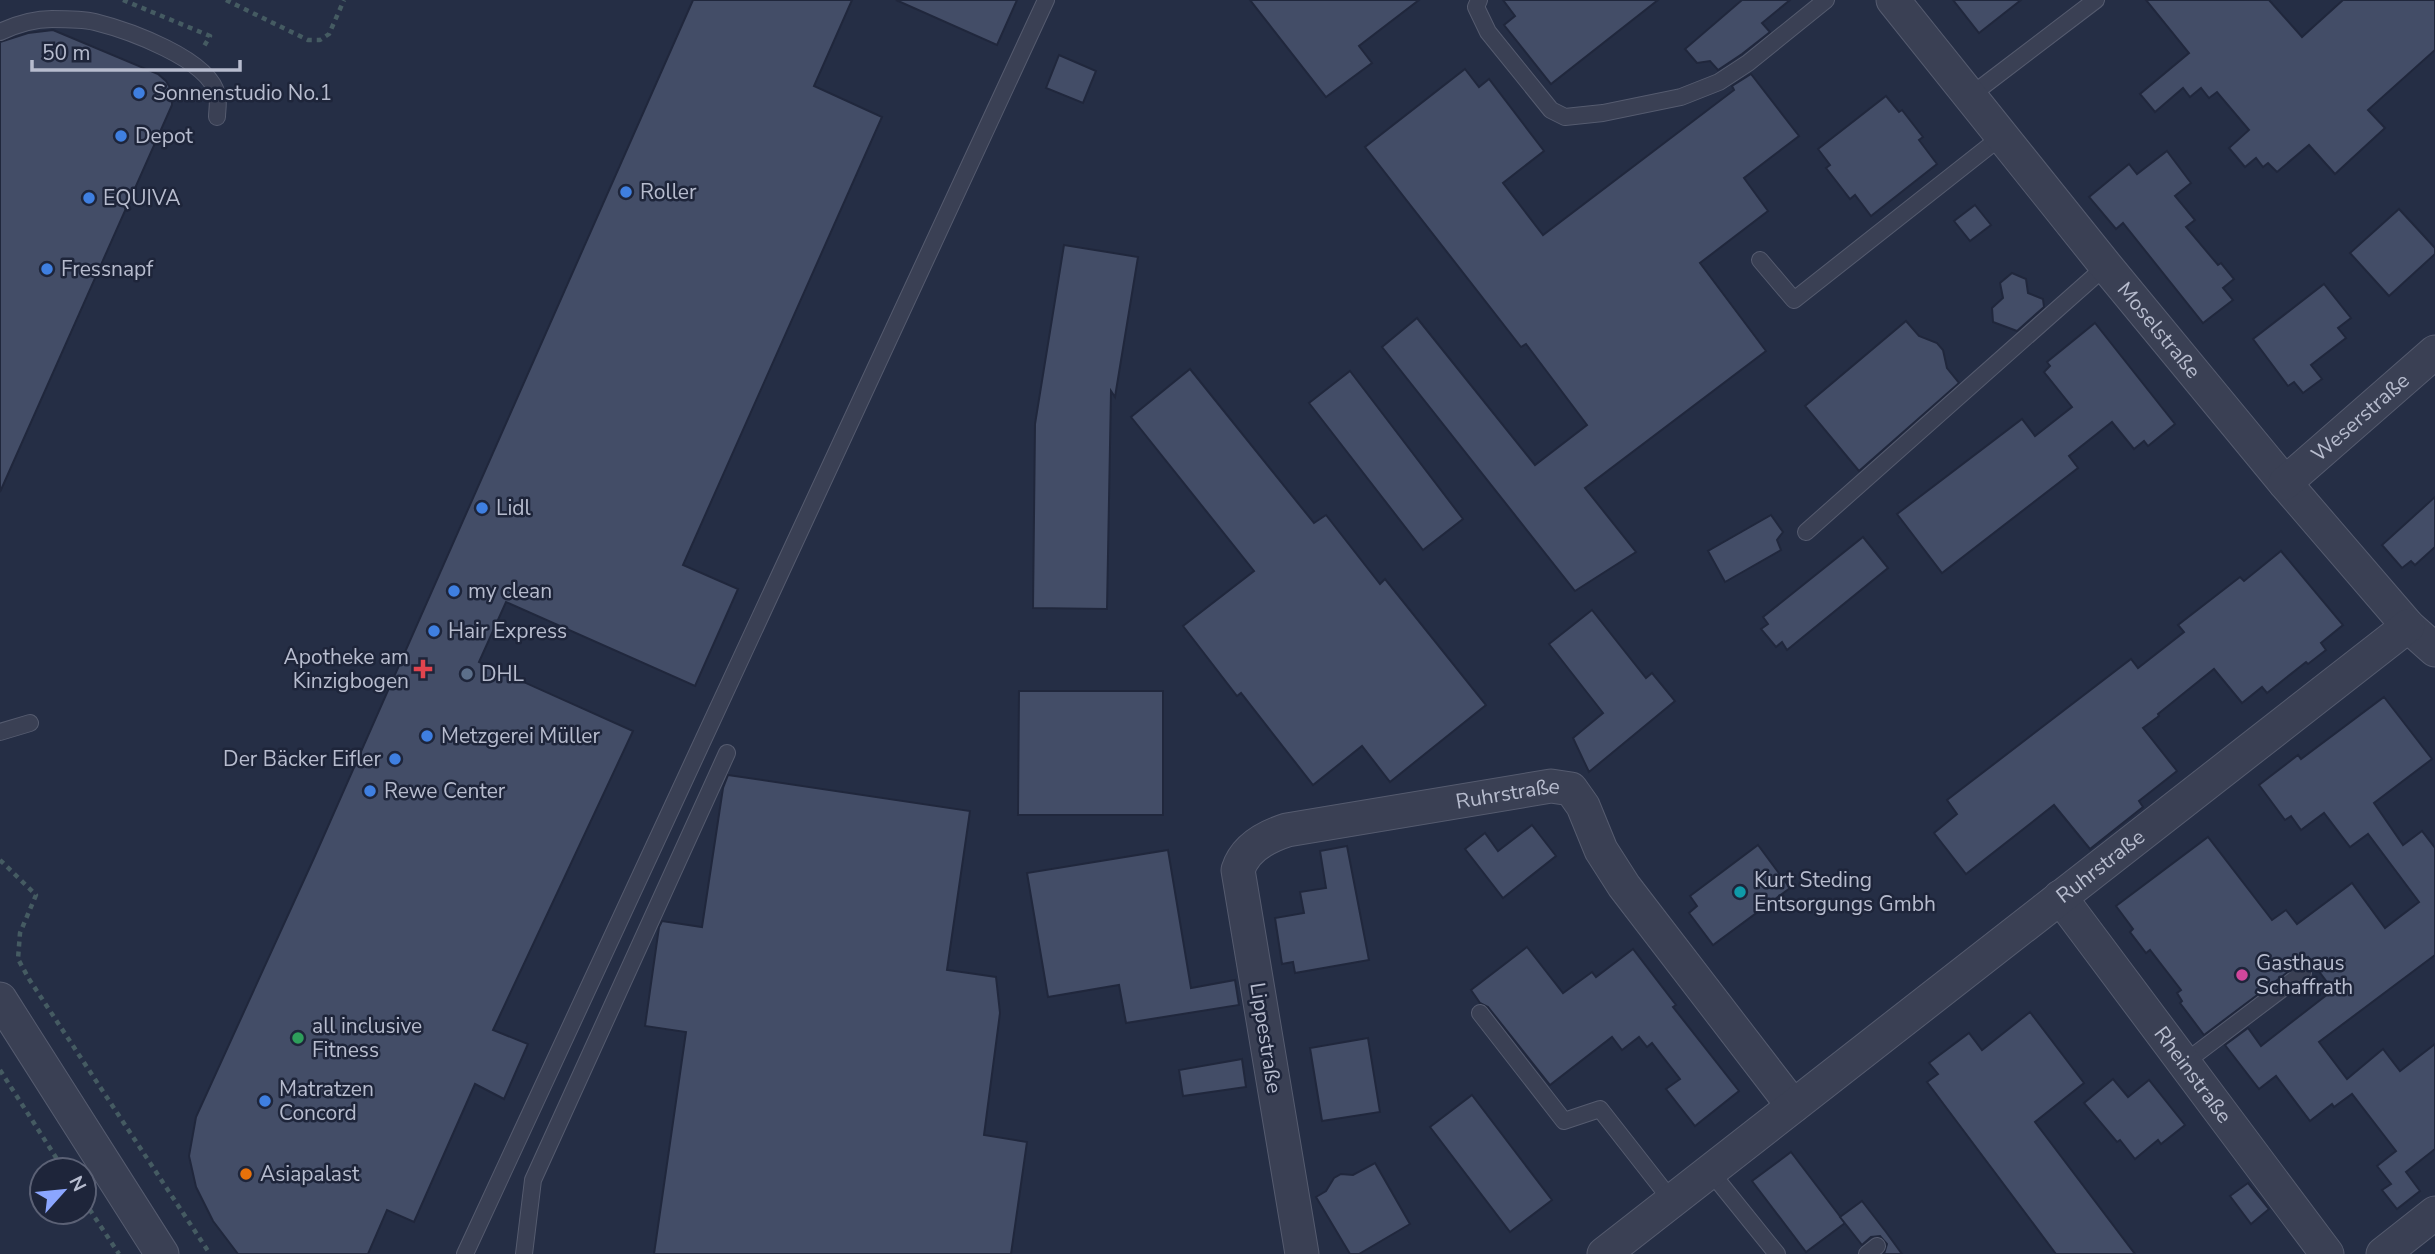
<svg xmlns="http://www.w3.org/2000/svg" width="2435" height="1254" font-family="'Nunito Sans',sans-serif">
<rect width="100%" height="100%" fill="#252e45"/>
<g fill="#434d67" stroke="#20273c" stroke-width="2">
<polygon points="693,0 852,0 814,86 882,117 683,565 738,589 695,686 506,602 479,662 633,731 493,1030 528,1044 504,1099 475,1084 414,1222 387,1210 368,1254 238,1254 213,1221 196,1187 189,1156 196,1117 314,858"/>
<polygon points="896,0 1017,0 997,45"/>
<polygon points="1250,0 1419,0 1359,46 1372,63 1326,97"/>
<polygon points="1503,0 1658,0 1551,84 1504,25 1515,16"/>
<polygon points="1742,0 1790,0 1762,23 1770,32 1742,54 1718,70 1710,61 1697,63 1685,49"/>
<polygon points="1953,0 2021,0 1979,33"/>
<polygon points="2146,0 2269,0 2302,37 2343,0 2435,0 2435,50 2368,110 2385,128 2335,174 2309,145 2277,172 2268,163 2263,167 2256,158 2245,167 2229,148 2249,130 2217,92 2209,98 2201,88 2190,97 2183,88 2155,112 2140,94 2189,53"/>
<polygon points="53,30 158,74 166,81 172,91 172,105 0,492 0,42 28,33"/>
<polygon points="1059,55 1096,71 1083,103 1046,88"/>
<polygon points="1465,69 1479,87 1489,79 1544,151 1503,183 1543,235 1734,90 1732,86 1751,74 1799,136 1744,178 1768,211 1700,263 1766,351 1585,488 1636,552 1575,591 1382,347 1417,318 1535,465 1587,425 1526,344 1521,347 1365,147"/>
<polygon points="1886,96 1899,112 1902,110 1923,137 1919,140 1937,164 1871,216 1855,195 1850,199 1826,168 1830,165 1818,149"/>
<polygon points="2167,151 2191,183 2175,196 2195,220 2186,227 2218,265 2221,263 2234,279 2223,288 2233,300 2203,323 2123,223 2116,229 2089,197 2129,164 2137,174"/>
<polygon points="1975,205 1991,225 1970,241 1954,221"/>
<polygon points="2399,209 2435,248 2435,254 2389,296 2350,253"/>
<polygon points="1064,245 1138,257 1115,397 1111,391 1107,609 1033,608 1035,424"/>
<polygon points="2012,273 2026,279 2028,293 2043,299 2044,307 2017,331 1993,322 1992,308 2003,298 2000,283"/>
<polygon points="2324,284 2351,318 2338,328 2346,338 2311,365 2322,379 2303,393 2294,382 2288,386 2253,339"/>
<polygon points="1906,321 1919,336 1937,343 1943,350 1947,368 1959,383 1859,471 1805,406"/>
<polygon points="2095,323 2175,424 2148,446 2144,441 2134,449 2112,422 2069,456 2078,468 1942,573 1897,514 2022,419 2035,436 2072,407 2044,372 2050,366 2047,362"/>
<polygon points="1190,369 1314,523 1326,515 1380,584 1385,579 1486,705 1390,782 1362,746 1313,785 1241,693 1237,696 1183,626 1254,571 1131,417"/>
<polygon points="1350,371 1463,519 1423,550 1309,403"/>
<polygon points="2435,497 2435,547 2415,565 2411,561 2402,568 2382,545"/>
<polygon points="1771,515 1783,532 1777,540 1781,550 1725,582 1708,551"/>
<polygon points="1863,537 1888,568 1787,650 1782,642 1776,647 1761,629 1768,624 1763,617"/>
<polygon points="2281,551 2343,625 2321,643 2326,650 2308,664 2306,662 2267,693 2262,687 2242,703 2214,669 2158,714 2159,716 2143,728 2177,771 2139,801 2143,807 2090,849 2054,805 1966,874 1934,833 1957,814 1947,800 2131,659 2138,668 2184,632 2178,625 2240,577 2244,581"/>
<polygon points="1592,610 1646,678 1652,673 1675,701 1589,772 1573,738 1603,713 1549,644"/>
<polygon points="1019,691 1163,691 1163,815 1018,815"/>
<polygon points="2384,697 2432,759 2374,803 2403,845 2422,831 2435,848 2435,955 2319,1042 2347,1079 2383,1049 2400,1071 2435,1044 2435,1149 2406,1172 2420,1191 2397,1209 2382,1190 2391,1184 2377,1166 2396,1151 2352,1094 2334,1107 2332,1104 2310,1121 2276,1076 2259,1089 2225,1045 2248,1028 2261,1046 2333,990 2308,957 2204,1035 2180,1003 2182,1001 2177,993 2181,990 2150,950 2146,953 2130,932 2133,929 2116,906 2208,837 2272,920 2286,910 2297,924 2352,883 2385,928 2419,902 2368,834 2350,847 2324,813 2301,830 2291,816 2285,820 2259,785 2298,755 2301,759"/>
<polygon points="728,775 970,811 947,970 996,977 1000,1013 984,1135 1027,1142 1011,1254 654,1254 686,1032 645,1026 659,927 662,921 702,927 723,788"/>
<polygon points="1532,825 1556,856 1503,898 1465,849 1485,833 1498,851"/>
<polygon points="1758,845 1790,888 1713,945 1689,913 1697,906 1690,896"/>
<polygon points="1347,846 1369,960 1295,973 1293,962 1282,964 1275,918 1304,913 1300,892 1326,888 1320,851"/>
<polygon points="1168,850 1191,988 1235,980 1239,1005 1126,1023 1119,985 1048,997 1027,873"/>
<polygon points="1527,947 1563,993 1592,972 1596,977 1633,949 1676,1005 1673,1007 1739,1091 1695,1126 1666,1089 1680,1079 1652,1043 1647,1047 1639,1037 1622,1050 1612,1037 1550,1085 1488,1007 1480,1003 1471,990"/>
<polygon points="2030,1012 2084,1083 2035,1122 2135,1254 2056,1254 1927,1082 1938,1074 1929,1063 1969,1033 1982,1050"/>
<polygon points="1368,1038 1380,1112 1322,1121 1310,1048"/>
<polygon points="1242,1059 1246,1087 1183,1096 1179,1070"/>
<polygon points="2113,1079 2128,1097 2149,1080 2185,1125 2161,1144 2158,1140 2135,1159 2120,1140 2117,1142 2084,1103"/>
<polygon points="1472,1095 1552,1200 1510,1232 1430,1127"/>
<polygon points="1791,1152 1845,1223 1806,1252 1752,1181"/>
<polygon points="1375,1163 1410,1224 1359,1254 1350,1254 1316,1197 1326,1191 1334,1178 1341,1174 1353,1175"/>
<polygon points="2248,1183 2269,1209 2251,1224 2230,1196"/>
<polygon points="1862,1201 1886,1232 1902,1254 1884,1254 1887,1244 1880,1236 1871,1237 1862,1245 1840,1217"/>
</g>
<g fill="none" stroke-linecap="round" stroke-linejoin="round">
<defs>
<g id="lane">
<polyline points="1479,0 1476,7 1488,32 1551,110 1565,117 1603,113 1681,97 1719,82 1748,63 1826,0"/>
<path d="M0 32C17 24 33 19 52 19 66 19 82 19 95 22 127 30 210 59 217 95 219 102 217 110 217 117"/>
<polyline points="1970,96 2096,0"/>
<polyline points="1760,260 1794,300 2002,136"/>
<polyline points="1806,532 2106,266"/>
<polyline points="0,732 30,723"/>
<polyline points="1480,1013 1564,1121 1600,1109 1672,1201"/>
<polyline points="2184,1063 2303,973"/>
<polyline points="1710,1171 1777,1254"/>
<polyline points="465,1254 1046,0"/>
<polyline points="524,1254 533,1180 727,753"/>
<polyline points="1867,1254 1877,1246"/>
</g>
<g id="street">
<path id="s1" d="M1893 0 2106 266 2285 483 2408 626 2435 650"/>
<path id="s2" d="M2285 483 2435 352"/>
<path id="s3" d="M2060 897 2327 1254"/>
<polyline points="0,999 162,1254"/>
<path id="s4" d="M1302 1254 1238 870C1245 848 1265 837 1287 830L1551 786 1571 789 1583 806 1601 850 1624 886 1793 1106"/>
<path id="s5" d="M1604 1254 2408 626"/>
<polyline points="2383,1254 2435,1213"/>
</g>
</defs>
<use href="#lane" stroke="#555b6f" stroke-width="18"/>
<use href="#street" stroke="#555b6f" stroke-width="35"/>
<g stroke="#455b62" stroke-width="4.5" stroke-dasharray="5 5" stroke-linecap="butt">
<polyline points="123,0 210,36 203,48"/>
<polyline points="226,0 308,40 320,40 329,34 344,0"/>
<polyline points="0,860 36,895 20,933 18,959 29,979 210,1254"/>
<polyline points="0,1070 64,1170"/>
<polyline points="84,1201 119,1254"/>
</g>
<use href="#lane" stroke="#3a4054" stroke-width="16"/>
<use href="#street" stroke="#3a4054" stroke-width="33"/>
</g>
<g fill="#3f7fe0" stroke="#1e253a" stroke-width="2.5">
<circle cx="139" cy="93" r="7"/>
<circle cx="121" cy="136" r="7"/>
<circle cx="626" cy="192" r="7"/>
<circle cx="89" cy="198" r="7"/>
<circle cx="47" cy="269" r="7"/>
<circle cx="482" cy="508" r="7"/>
<circle cx="454" cy="591" r="7"/>
<circle cx="434" cy="631" r="7"/>
<circle cx="427" cy="736" r="7"/>
<circle cx="395" cy="759" r="7"/>
<circle cx="370" cy="791" r="7"/>
<circle cx="265" cy="1101" r="7"/>
</g>
<path fill="#e0444e" stroke="#1e253a" stroke-width="2.5" d="M419.5 658.5h7v7h7v7h-7v7h-7v-7h-7v-7h7z"/>
<circle fill="#5c6f8a" stroke="#1e253a" stroke-width="2.5" cx="467" cy="674" r="7"/>
<circle fill="#0f9aa8" stroke="#1e253a" stroke-width="2.5" cx="1740" cy="892" r="7"/>
<circle fill="#d1479c" stroke="#1e253a" stroke-width="2.5" cx="2242" cy="975" r="7"/>
<circle fill="#2e9e5b" stroke="#1e253a" stroke-width="2.5" cx="298" cy="1038" r="7"/>
<circle fill="#e8710a" stroke="#1e253a" stroke-width="2.5" cx="246" cy="1174" r="7"/>
<g text-anchor="middle" dominant-baseline="central" stroke-width="5" stroke-linejoin="round" paint-order="stroke">
<g font-size="21" fill="#b7bcce" stroke="#1e253a" text-anchor="start">
<text x="153" y="93">Sonnenstudio No.1</text>
<text x="135" y="136">Depot</text>
<text x="640" y="192">Roller</text>
<text x="103" y="198">EQUIVA</text>
<text x="61" y="269">Fressnapf</text>
<text x="496" y="508">Lidl</text>
<text x="468" y="591">my clean</text>
<text x="448" y="631">Hair Express</text>
<text x="409" y="657" text-anchor="end">Apotheke am<tspan x="409" dy="24">Kinzigbogen</tspan></text>
<text x="481" y="674">DHL</text>
<text x="441" y="736">Metzgerei Müller</text>
<text x="381" y="759" text-anchor="end">Der Bäcker Eifler</text>
<text x="384" y="791">Rewe Center</text>
<text x="1754" y="880">Kurt Steding<tspan x="1754" dy="24">Entsorgungs Gmbh</tspan></text>
<text x="2256" y="963">Gasthaus<tspan x="2256" dy="24">Schaffrath</tspan></text>
<text x="312" y="1026">all inclusive<tspan x="312" dy="24">Fitness</tspan></text>
<text x="279" y="1089">Matratzen<tspan x="279" dy="24">Concord</tspan></text>
<text x="260" y="1174">Asiapalast</text>
</g>
<g font-size="21" fill="#b7bcce" stroke="#1e253a">
<text stroke="none"><textPath href="#s1" startOffset="424">Moselstraße</textPath></text>
<text stroke="none"><textPath href="#s2" startOffset="100">Weserstraße</textPath></text>
<text stroke="none"><textPath href="#s4" startOffset="679">Ruhrstraße</textPath></text>
<text stroke="none"><textPath href="#s5" startOffset="630">Ruhrstraße</textPath></text>
<text transform="translate(1266 1038) rotate(81)">Lippestraße</text>
<text stroke="none"><textPath href="#s3" startOffset="222">Rheinstraße</textPath></text>
</g>
</g>
<g transform="translate(63 1191) rotate(63)"><circle r="33" fill="#1e253a" stroke="#5b6175" stroke-width="2"/>
<path d="M0-5L12 26L0 18L-12 26Z" fill="#8ba6ff"/>
<text y="-10" font-size="19" font-weight="bold" text-anchor="middle" fill="#b7bcce">N</text>
</g>
<path d="M32 60v10h208v-10" fill="none" stroke="#b7bcce" stroke-width="3.5"/>
<text x="42" y="60" font-size="21" fill="#b7bcce" stroke="#1e253a" stroke-width="5" paint-order="stroke">50 m</text>
</svg>
